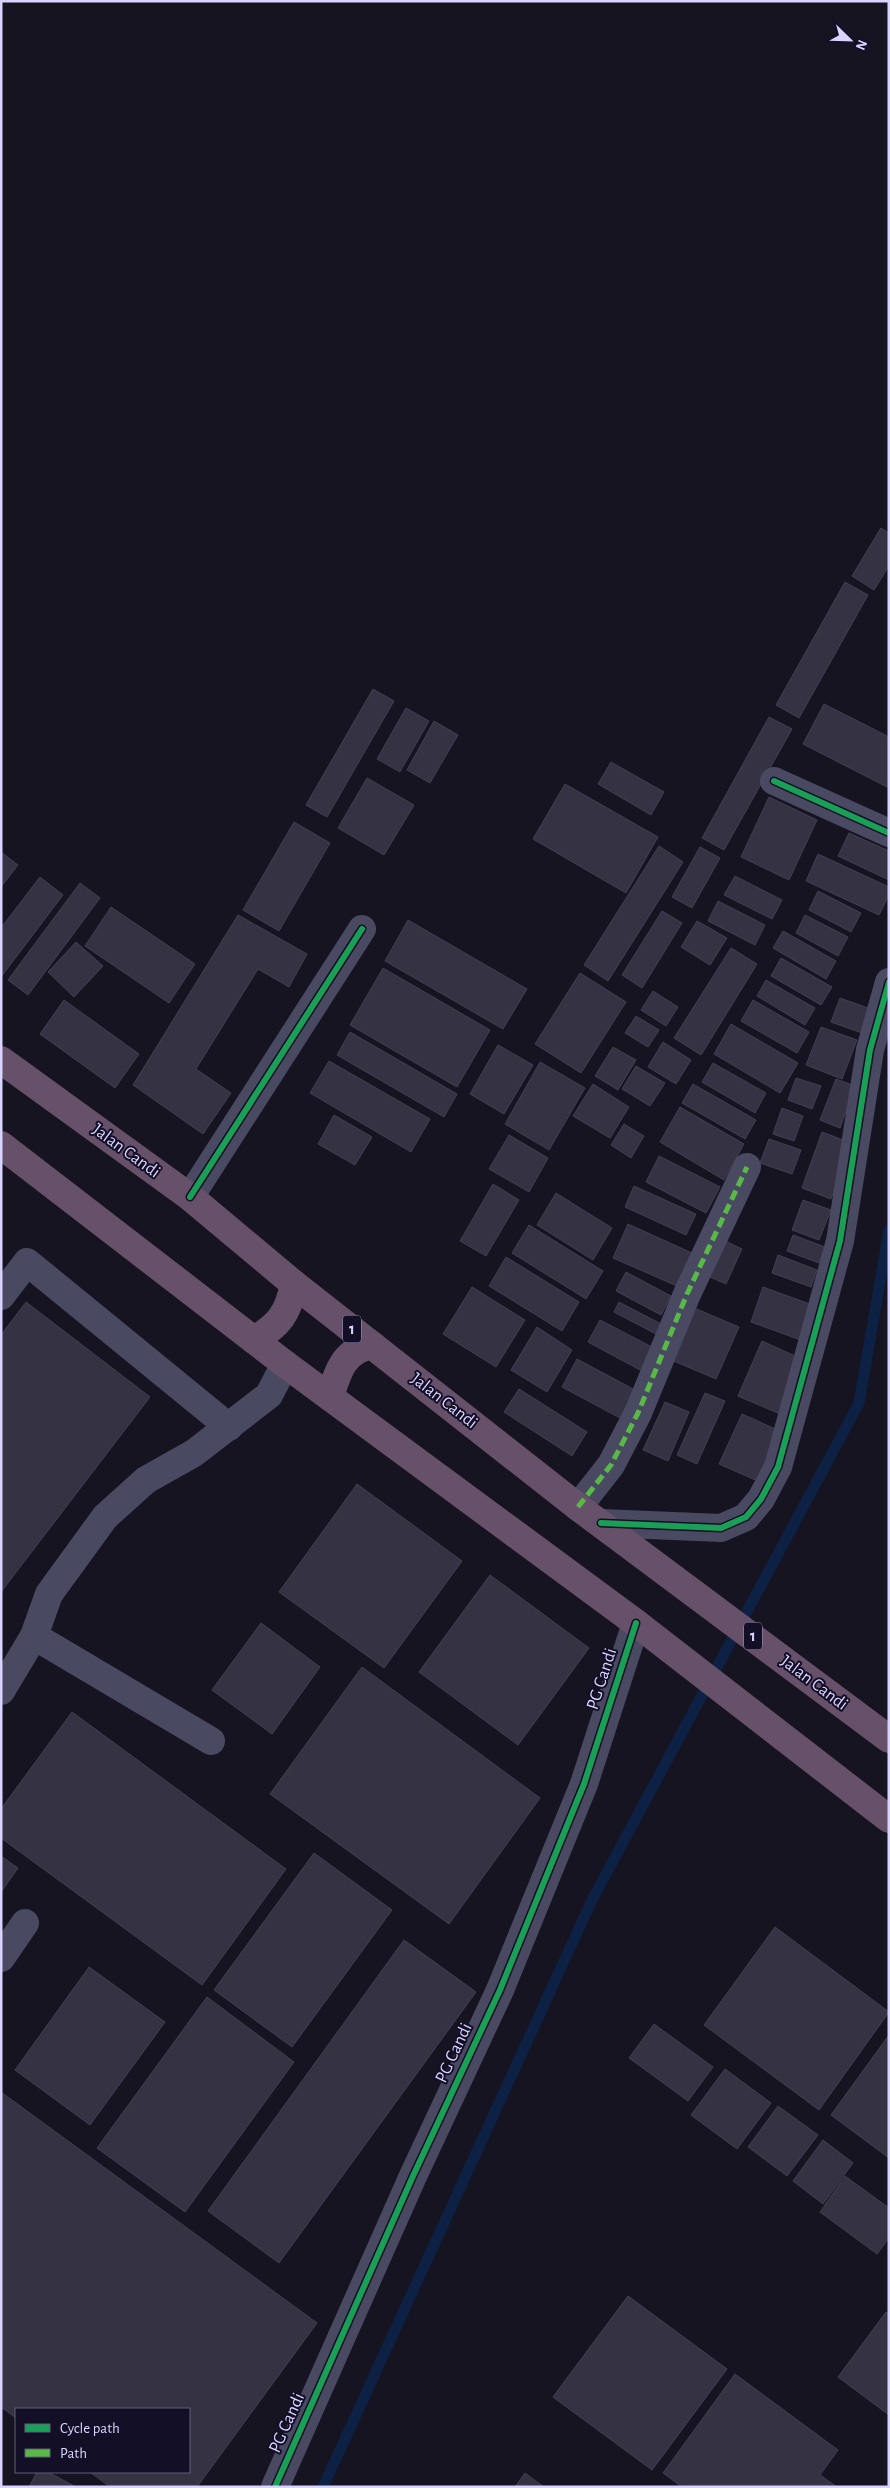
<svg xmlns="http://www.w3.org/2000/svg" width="890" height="2488" font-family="'Alegreya Sans',sans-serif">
<rect width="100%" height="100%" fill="#161421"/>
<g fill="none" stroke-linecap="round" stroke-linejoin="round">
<polyline stroke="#0d2144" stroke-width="11" points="323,2487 592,1900 859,1403 889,1230"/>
</g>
<g fill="#343243" stroke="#433f54">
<polygon points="881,528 889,533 889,566 874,590 852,576"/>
<polygon points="845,582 868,595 799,718 776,705"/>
<polygon points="373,689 394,701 327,817 306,805"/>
<polygon points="824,704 889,737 889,788 803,744"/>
<polygon points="406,708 429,721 400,772 377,759"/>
<polygon points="769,717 792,729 724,850 702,838"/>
<polygon points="434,721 458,735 430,783 407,770"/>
<polygon points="611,762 664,792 651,815 598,784"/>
<polygon points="367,778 414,805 384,855 338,828"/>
<polygon points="565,784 658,837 626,893 533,839"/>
<polygon points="769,797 817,820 789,880 741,857"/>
<polygon points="294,822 330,843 279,931 243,910"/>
<polygon points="849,833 889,851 889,880 838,856"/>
<polygon points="659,846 683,862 608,981 584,965"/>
<polygon points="700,847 720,858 692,908 672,897"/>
<polygon points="1,852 18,865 1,887"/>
<polygon points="818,854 889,887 889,895 879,915 806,881"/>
<polygon points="735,876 782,900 772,919 724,895"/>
<polygon points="40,877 63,895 1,977 1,928"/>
<polygon points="80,883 100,898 28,995 8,980"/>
<polygon points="818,891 861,913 851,932 809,910"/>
<polygon points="718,901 765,925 755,945 708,921"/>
<polygon points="111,907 195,964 169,1003 85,946"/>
<polygon points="662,911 682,923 642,988 622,975"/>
<polygon points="238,915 307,954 289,987 258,969 196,1069 231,1093 203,1134 133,1085"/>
<polygon points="805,915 848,937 838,956 796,933"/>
<polygon points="408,920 527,989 503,1029 385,961"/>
<polygon points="697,921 727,938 710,965 681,947"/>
<polygon points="783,931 836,961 826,979 773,948"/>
<polygon points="76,942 103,966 74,997 48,972"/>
<polygon points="731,948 757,964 701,1055 674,1038"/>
<polygon points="781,958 832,987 821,1005 771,976"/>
<polygon points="383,968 490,1030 457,1087 350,1025"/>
<polygon points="580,973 626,1002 581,1073 535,1044"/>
<polygon points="766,980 815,1008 805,1025 757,996"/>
<polygon points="653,991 678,1007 666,1026 641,1010"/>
<polygon points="840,998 871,1009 862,1033 831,1022"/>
<polygon points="64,1000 139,1054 115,1088 40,1034"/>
<polygon points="753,1000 809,1032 797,1053 741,1021"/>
<polygon points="636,1016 659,1030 648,1047 625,1033"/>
<polygon points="731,1024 798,1063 780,1093 714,1054"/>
<polygon points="821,1027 857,1040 842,1079 806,1065"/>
<polygon points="350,1032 457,1094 444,1117 337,1055"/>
<polygon points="663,1042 691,1060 676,1084 648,1067"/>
<polygon points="498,1045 533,1065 504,1114 470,1094"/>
<polygon points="613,1047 636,1060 618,1090 595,1076"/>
<polygon points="329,1061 430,1119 411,1152 310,1093"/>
<polygon points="540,1062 585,1088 549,1150 505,1124"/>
<polygon points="713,1063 766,1093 755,1113 702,1082"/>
<polygon points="636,1066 665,1083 650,1106 622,1089"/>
<polygon points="796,1078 821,1086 812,1109 788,1100"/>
<polygon points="836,1079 855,1086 840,1128 820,1120"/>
<polygon points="593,1084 629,1107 610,1138 573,1116"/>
<polygon points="693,1084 756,1120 745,1139 682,1103"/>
<polygon points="680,1107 744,1144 724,1180 660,1142"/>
<polygon points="782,1108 803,1116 794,1141 773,1134"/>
<polygon points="334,1115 372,1137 355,1165 318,1144"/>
<polygon points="624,1124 644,1136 631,1158 611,1145"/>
<polygon points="822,1132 851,1143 831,1199 802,1188"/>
<polygon points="509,1135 548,1158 529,1192 489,1169"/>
<polygon points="769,1139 801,1150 792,1174 760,1163"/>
<polygon points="659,1156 720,1187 706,1213 646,1182"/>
<polygon points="493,1184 519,1200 486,1256 460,1241"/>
<polygon points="634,1186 696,1214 686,1235 625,1207"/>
<polygon points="556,1193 612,1228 593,1260 537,1225"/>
<polygon points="803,1200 831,1210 819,1240 792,1230"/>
<polygon points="628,1224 692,1253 677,1286 613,1258"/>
<polygon points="529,1225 603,1271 586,1299 512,1253"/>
<polygon points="793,1235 825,1247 819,1263 787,1251"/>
<polygon points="719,1238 742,1249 726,1284 703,1274"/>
<polygon points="778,1255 817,1270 811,1287 772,1273"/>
<polygon points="506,1257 579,1302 562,1331 489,1286"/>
<polygon points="626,1272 671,1296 661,1315 616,1291"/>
<polygon points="472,1287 525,1320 496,1367 443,1334"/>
<polygon points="763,1287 818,1307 806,1342 751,1322"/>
<polygon points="26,1302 150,1397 1,1592 1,1335"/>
<polygon points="619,1302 661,1324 656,1334 614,1312"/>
<polygon points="692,1307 739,1327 716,1379 669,1359"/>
<polygon points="600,1320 654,1348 642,1371 588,1342"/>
<polygon points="537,1327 572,1350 547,1392 511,1370"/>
<polygon points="762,1341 804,1360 780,1414 738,1396"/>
<polygon points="577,1359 635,1390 620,1418 562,1387"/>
<polygon points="519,1389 587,1432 572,1456 504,1412"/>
<polygon points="705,1393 725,1401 697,1464 677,1455"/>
<polygon points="665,1402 689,1412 668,1461 643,1450"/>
<polygon points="742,1414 782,1432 760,1482 719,1464"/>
<polygon points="357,1484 462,1561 384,1668 279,1592"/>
<polygon points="490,1575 589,1648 518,1745 419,1672"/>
<polygon points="261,1623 320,1667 272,1734 212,1690"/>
<polygon points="362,1667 540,1798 449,1924 270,1794"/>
<polygon points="72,1712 286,1869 202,1985 1,1838 1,1809"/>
<polygon points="314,1853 392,1910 292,2047 214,1990"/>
<polygon points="1,1856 18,1868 1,1892"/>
<polygon points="775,1927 889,2012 819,2110 704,2025"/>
<polygon points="404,1940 476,1992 279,2263 208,2211"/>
<polygon points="89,1967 165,2022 90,2125 15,2070"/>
<polygon points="207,1997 294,2062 185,2212 97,2148"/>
<polygon points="654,2024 713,2067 688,2101 629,2058"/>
<polygon points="889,2035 889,2158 831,2115"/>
<polygon points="725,2069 771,2103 737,2149 691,2115"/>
<polygon points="1,2092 317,2323 197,2487 110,2487 90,2472 189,2472 189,2409 16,2409 16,2418 1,2407"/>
<polygon points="778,2106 818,2135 787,2176 748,2147"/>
<polygon points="823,2140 853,2163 823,2204 793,2181"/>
<polygon points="845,2176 889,2208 889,2238 877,2254 820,2212"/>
<polygon points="628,2296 727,2369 652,2470 553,2397"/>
<polygon points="886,2312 889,2314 889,2415 838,2377"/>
<polygon points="735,2374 838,2450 820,2475 837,2487 682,2487 663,2473"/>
<polygon points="37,2472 48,2472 76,2487 29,2487"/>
<polygon points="525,2473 544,2487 515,2487"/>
</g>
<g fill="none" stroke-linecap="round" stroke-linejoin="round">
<g stroke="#4a4962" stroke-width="28">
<polyline points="774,781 889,833"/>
<polyline points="190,1197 362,929"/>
<polyline points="1,1296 27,1262 229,1427"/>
<polyline points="578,1507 611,1465 638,1413 687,1294 747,1167"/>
<polyline points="601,1523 721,1528 746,1517 761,1499 778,1467 840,1241 870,1050 889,982"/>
<polyline points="1,1691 34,1636"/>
<polyline points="211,1741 34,1636 49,1594 105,1517 146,1480 194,1453 269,1395 285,1364"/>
<polyline points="1,1958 25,1923"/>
<polyline points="275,2487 413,2176 500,1990 584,1784 636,1623"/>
</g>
<g stroke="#67516a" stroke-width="28">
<polyline points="1,1060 190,1197 294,1284 578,1507 889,1739"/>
<polyline points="1,1145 285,1364 636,1623 889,1819"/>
<path d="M254 1340C279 1325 288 1314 294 1284"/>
<path d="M330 1397C338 1371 343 1351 372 1345"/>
</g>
<polyline stroke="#58b947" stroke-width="5" stroke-dasharray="10 5" stroke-linecap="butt" points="578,1507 611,1465 638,1413 687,1294 747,1167"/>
<defs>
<g id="cycleway">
<polyline points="774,781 889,833"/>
<polyline points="190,1197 362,929"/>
<polyline points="601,1523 721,1528 746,1517 761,1499 778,1467 840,1241 870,1050 889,982"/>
<polyline points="275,2487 413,2176 500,1990 584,1784 636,1623"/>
</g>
</defs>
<use href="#cycleway" stroke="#130f26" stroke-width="9"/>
<use href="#cycleway" stroke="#1a9f57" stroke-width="6"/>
</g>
<g text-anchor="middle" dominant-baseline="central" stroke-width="4" stroke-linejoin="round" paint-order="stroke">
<g fill="#130f26" stroke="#9e99be" stroke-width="1">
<rect x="343" y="1315.5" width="18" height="27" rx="4"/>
<rect x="744" y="1622.5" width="18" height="27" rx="4"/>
</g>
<g font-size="16" font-weight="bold" fill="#d9d4ff">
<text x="352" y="1329">1</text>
<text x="753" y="1636">1</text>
</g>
<g font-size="18" fill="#d9d4ff" stroke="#130f26">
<text transform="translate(126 1151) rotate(36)">Jalan Candi</text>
<text transform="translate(444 1401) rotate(38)">Jalan Candi</text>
<text transform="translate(602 1679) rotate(-72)">PG Candi</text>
<text transform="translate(814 1683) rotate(37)">Jalan Candi</text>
<text transform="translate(454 2053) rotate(-65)">PG Candi</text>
<text transform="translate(287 2423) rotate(-66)">PG Candi</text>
</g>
</g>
<rect width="890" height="2488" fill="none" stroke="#d9d4ff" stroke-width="5"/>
<rect x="15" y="2408" width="175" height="65" fill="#130f26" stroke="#625e7d"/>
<rect x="25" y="2424" width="25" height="8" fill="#1a9f57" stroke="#625e7d"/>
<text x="60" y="2433" font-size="15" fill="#d9d4ff">Cycle path</text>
<rect x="25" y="2449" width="25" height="8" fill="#58b947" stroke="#625e7d"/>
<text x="60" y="2458" font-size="15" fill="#d9d4ff">Path</text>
<g transform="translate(850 40) rotate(113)" stroke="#130f26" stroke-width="4" paint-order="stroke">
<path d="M0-4L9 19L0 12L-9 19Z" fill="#d9d4ff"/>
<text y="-8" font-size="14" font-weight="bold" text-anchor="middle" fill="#d9d4ff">N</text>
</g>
</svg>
